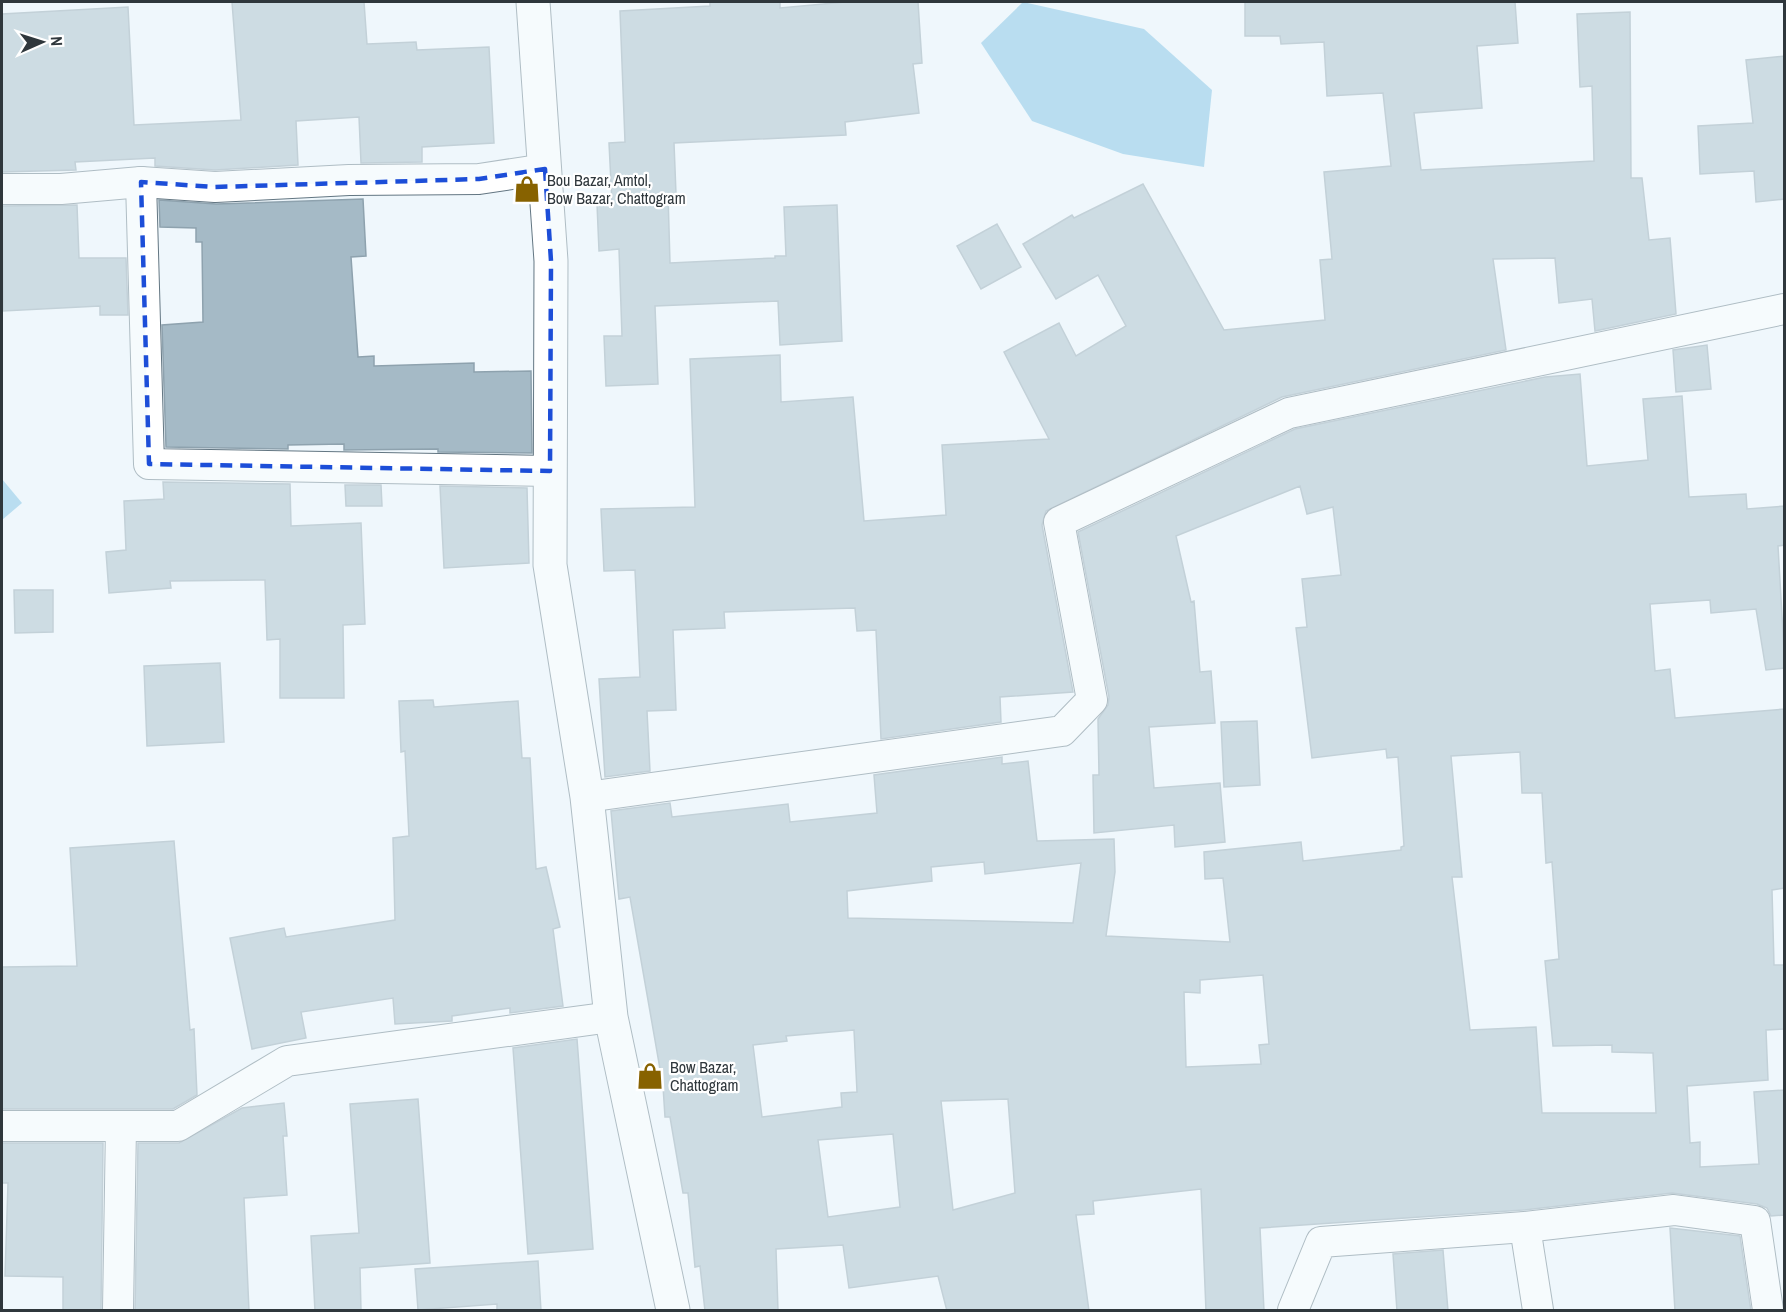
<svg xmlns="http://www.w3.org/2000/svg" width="1786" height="1312" font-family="'Archivo Narrow',sans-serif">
<rect width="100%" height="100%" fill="#eff7fc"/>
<g fill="#78bde3">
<polygon points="1023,2 1144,29 1212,90 1204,167 1123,154 1032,121 981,43"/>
<polygon points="2,479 22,503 2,520"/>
</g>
<g fill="#a5bac6" stroke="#8ea2ae" stroke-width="1.5" fill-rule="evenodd">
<polygon points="232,2 364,2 367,44 416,42 417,50 489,47 494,143 422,147 422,162 361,163 359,117 296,121 298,165 215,170 155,166 155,158 75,162 76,170 2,172 2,14 128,7 134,125 241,120"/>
<polygon points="710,2 780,2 780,8 845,2 918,2 922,63 913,64 919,113 845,122 846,135 674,143 676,194 668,194 670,263 775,258 775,256 786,256 784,207 837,205 842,341 780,345 778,301 655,306 658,384 606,386 604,336 622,336 619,249 599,251 597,204 612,203 609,143 625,142 620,11 710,6"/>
<polygon points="1245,2 1515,2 1518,43 1477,46 1482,108 1414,113 1421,170 1594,161 1592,86 1580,87 1577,14 1630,12 1631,178 1642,178 1649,240 1670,238 1676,314 1595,331 1592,299 1559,303 1555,258 1493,259 1506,350 1282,397 1046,511 1042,525 1073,692 1000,697 1001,722 881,739 876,630 857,631 855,608 724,612 725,628 673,630 676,710 647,711 650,771 605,777 599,679 640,677 635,570 604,571 601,509 695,507 690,359 780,355 781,402 853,397 864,521 946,515 942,445 1049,439 1004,352 1059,323 1076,356 1126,326 1098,275 1056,299 1023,244 1072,215 1074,218 1143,184 1224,330 1325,320 1320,260 1332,259 1324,172 1391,166 1383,93 1327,96 1324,42 1281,44 1280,36 1245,36"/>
<polygon points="1785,56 1785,199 1756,202 1754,171 1700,174 1698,126 1753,123 1746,60"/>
<polygon points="363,199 366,256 351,257 358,357 374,356 374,366 474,363 474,372 531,371 532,453 438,452 438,449 344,450 344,444 288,445 288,449 166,447 162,325 203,322 202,242 196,242 196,228 160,227 159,200 216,204"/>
<polygon points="77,205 79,258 126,258 128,315 100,315 100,306 3,311 2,206"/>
<polygon points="997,224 1021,267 981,289 957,246"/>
<polygon points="1707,345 1711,389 1676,392 1673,350"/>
<path d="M1580 374 1587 466 1648 460 1643 399 1682 396 1689 497 1746 494 1747 509 1785 506V545L1778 546 1785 668 1766 670 1756 609 1711 613 1710 600 1650 604 1655 671 1670 669 1675 718 1785 709V888L1772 890 1774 965H1785V1029L1766 1030 1768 1080 1687 1086 1690 1143 1700 1142V1167L1759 1164 1754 1092 1785 1090V1215L1771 1216 1767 1208 1757 1204 1672 1193 1523 1210 1260 1228 1264 1311H1206L1201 1189 1093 1201 1094 1214 1076 1215 1089 1311H947L938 1276 849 1288 843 1245 776 1249 778 1311H705L700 1266 695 1267 688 1193H683L670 1117H665L663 1086 630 897 619 899 611 811 670 803 672 817 788 804 790 822 877 813 874 775 1002 757V764L1028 761 1037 841 1114 839 1115 872 1106 936 1230 942 1223 878 1205 879 1204 852 1301 842 1303 861 1401 850V847L1404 846 1398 757 1387 758 1386 749 1312 758 1296 628 1307 627 1302 579 1341 575 1333 507 1307 514 1300 486 1176 536 1191 602 1194 601 1200 672 1211 671 1215 723 1149 727 1154 788 1220 783 1225 842 1175 847 1174 825 1094 833 1093 775H1099L1098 719 1108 705 1109 697 1078 532 1295 429 1545 377ZM1520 752 1522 793H1542L1546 863 1552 862 1559 959 1545 961 1553 1046 1612 1045V1052L1653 1053 1656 1113H1542L1536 1027 1470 1030 1452 877H1462L1451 756ZM984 862 985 874 1081 863 1073 923 848 918 847 891 932 881 931 867ZM1263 975 1269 1044 1259 1045 1261 1064 1186 1067 1184 992 1200 993V980ZM854 1030 857 1092 841 1093 842 1107 762 1117 753 1045 787 1041 786 1036ZM1008 1099 1015 1193 953 1210 941 1101ZM893 1134 900 1207 828 1217 818 1140Z"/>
<polygon points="163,482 290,484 291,526 361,523 365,624 343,625 344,698 280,698 280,639 267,640 265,580 170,581 171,588 109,593 106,552 126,550 124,501 164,499"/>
<polygon points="345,485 381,485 382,506 346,506"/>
<polygon points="440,486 527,488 529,563 444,568"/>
<polygon points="14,590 53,590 53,632 15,633"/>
<polygon points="220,663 224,742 147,746 144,666"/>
<polygon points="433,700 434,707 518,701 522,758 530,758 536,869 546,867 560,927 553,929 563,1006 510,1013 510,1008 452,1016 452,1021 395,1024 393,998 301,1012 306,1038 252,1049 230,938 284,928 286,937 395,920 393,838 409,836 405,751 401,752 399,701"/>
<polygon points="1257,721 1260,785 1224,787 1221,722"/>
<polygon points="174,841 190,1030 194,1029 197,1095 173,1109 2,1109 2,967 77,966 70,848"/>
<polygon points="577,1039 593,1249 528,1254 513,1048"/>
<polygon points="418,1099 430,1263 360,1268 361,1311 315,1311 311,1236 359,1233 350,1104"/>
<polygon points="284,1103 287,1136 283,1136 287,1195 244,1198 249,1311 135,1311 138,1143 179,1143 242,1108"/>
<polygon points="2,1143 103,1143 101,1311 63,1311 63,1277 5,1276 8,1183 2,1183"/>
<polygon points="1670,1228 1740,1236 1751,1311 1675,1311"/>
<polygon points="1443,1250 1448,1311 1397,1311 1393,1254"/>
<polygon points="538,1261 541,1311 497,1311 497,1304 418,1310 415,1269"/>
</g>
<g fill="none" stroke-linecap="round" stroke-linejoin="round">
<defs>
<g id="street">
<polyline points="141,182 149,464 550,471"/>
<polyline points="2,189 61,189 141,182 215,187 349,180 479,179 545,169"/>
<polyline points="587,797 1062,731 1092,700 1059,522 1289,413 1784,309"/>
<polyline points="2,1126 178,1126 287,1061 611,1017"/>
<polyline points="1525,1227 1538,1310"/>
<polyline points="118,1310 121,1126"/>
<polyline points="1293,1310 1321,1242 1525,1227 1674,1210 1755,1221 1768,1310"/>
</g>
<polyline id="secondary" points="533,2 551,261 550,565 587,797 611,1017 673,1310"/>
</defs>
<use href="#street" stroke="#637682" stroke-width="32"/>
<use href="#secondary" stroke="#637682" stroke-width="35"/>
<use href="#street" stroke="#fff" stroke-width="30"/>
<use href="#secondary" stroke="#fff" stroke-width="33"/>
</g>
<path d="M0 0H1786V1312H0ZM545 169 551 261 550 471 149 464 141 182 215 187 479 179Z" fill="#eff7fc" fill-opacity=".55" fill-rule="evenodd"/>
<path fill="none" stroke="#1d4ed8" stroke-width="4.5" stroke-dasharray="12 8" stroke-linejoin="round" d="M545 169 551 261 550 471 149 464 141 182 215 187 479 179Z"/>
<defs>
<symbol id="shop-bare" viewBox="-9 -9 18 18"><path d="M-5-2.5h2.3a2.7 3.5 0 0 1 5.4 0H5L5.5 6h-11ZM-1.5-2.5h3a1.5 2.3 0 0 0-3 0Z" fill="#876200" stroke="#fff" stroke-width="2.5" paint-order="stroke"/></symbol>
</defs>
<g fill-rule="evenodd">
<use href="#shop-bare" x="508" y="170" width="38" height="38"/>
<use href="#shop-bare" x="631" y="1057" width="38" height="38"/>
</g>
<g text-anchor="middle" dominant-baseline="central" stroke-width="4.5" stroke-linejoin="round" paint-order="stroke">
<g font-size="16" fill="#2f373c" stroke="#fff" text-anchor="start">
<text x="547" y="180">Bou Bazar, Amtol,<tspan x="547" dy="18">Bow Bazar, Chattogram</tspan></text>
<text x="670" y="1067">Bow Bazar,<tspan x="670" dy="18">Chattogram</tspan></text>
</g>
</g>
<rect width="1786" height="1312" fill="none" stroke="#2f373c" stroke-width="6"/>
<g transform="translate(42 42) rotate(87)" stroke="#ffffff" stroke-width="4.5" paint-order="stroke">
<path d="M0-4.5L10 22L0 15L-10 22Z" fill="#2f373c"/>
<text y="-9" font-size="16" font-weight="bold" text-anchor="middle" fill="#2f373c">N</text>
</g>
</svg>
